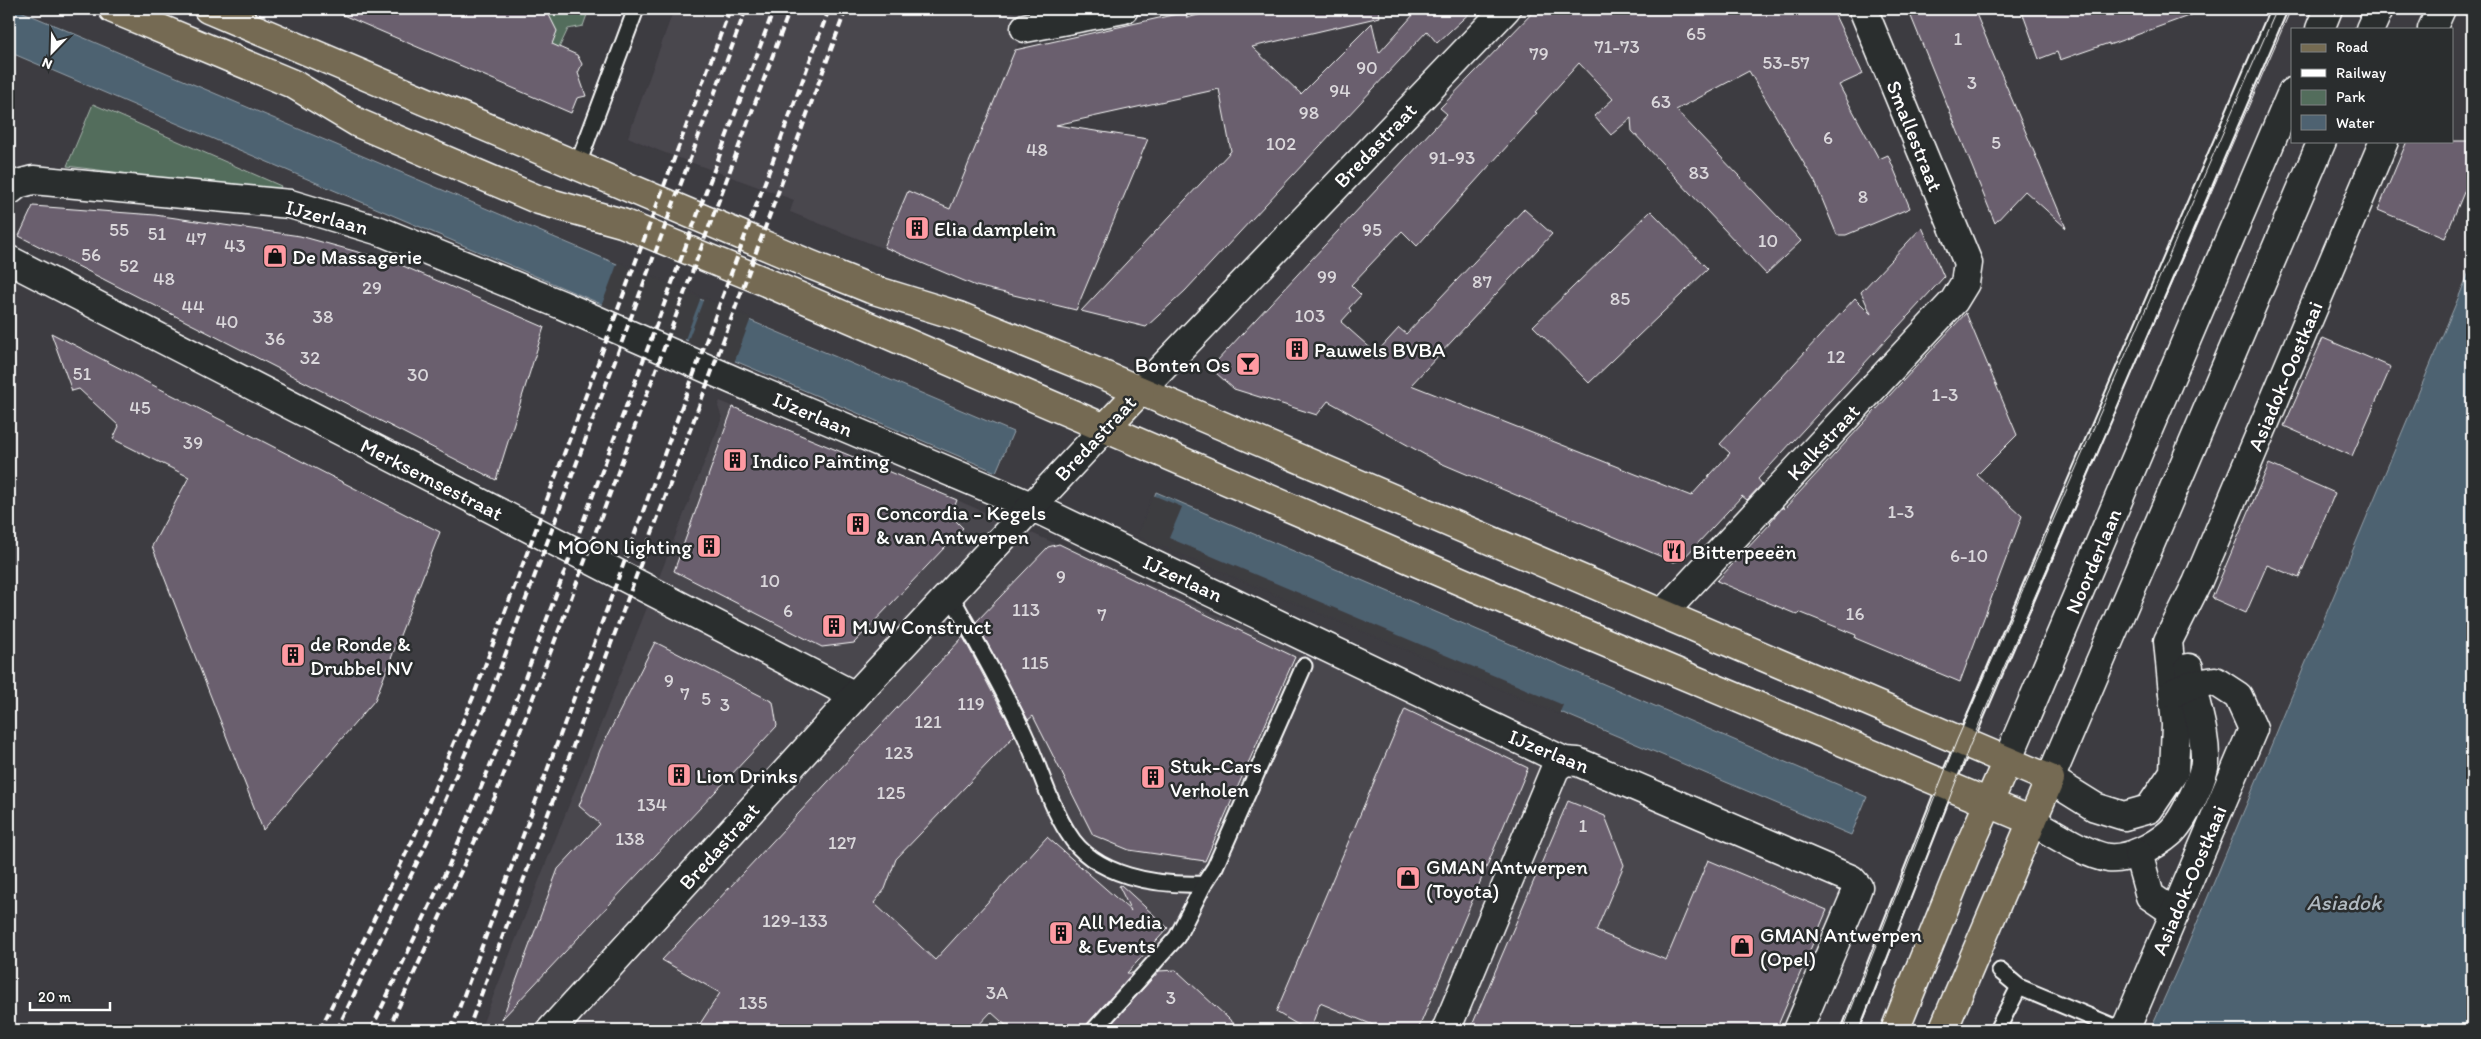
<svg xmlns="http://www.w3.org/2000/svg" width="2481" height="1039" font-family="Itim,sans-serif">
<rect width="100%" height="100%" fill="#3d3c41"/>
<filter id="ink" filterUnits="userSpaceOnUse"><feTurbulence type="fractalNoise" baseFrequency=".02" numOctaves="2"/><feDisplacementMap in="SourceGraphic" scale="10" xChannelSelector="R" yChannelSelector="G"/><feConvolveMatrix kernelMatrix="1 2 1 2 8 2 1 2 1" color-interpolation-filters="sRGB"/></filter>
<g filter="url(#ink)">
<g fill="#4a464e">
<polygon points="674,9 1016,9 1011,16 1020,40 926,265 790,212 794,200 660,151 628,137"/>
<polygon points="720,401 957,500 1531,754 1848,889 1786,1030 480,1030 722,418 718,406"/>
</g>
<g fill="#536d5c" stroke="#a9b6ae">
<polygon points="546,9 589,9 583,26 568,29 558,50 550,47 553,25"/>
<polygon points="93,104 281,186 277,193 67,166"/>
</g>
<g fill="#4e6271" stroke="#95a1aa">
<polygon points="9,9 16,9 1013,432 996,472 9,52"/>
<polygon points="2472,265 2472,1030 2150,1030 2181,961"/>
<polygon points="1156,492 1867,797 1851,835 1140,534"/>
</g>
<g fill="#3d3c41">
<polygon points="618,262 701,297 684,342 601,307"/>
<polygon points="704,298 751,318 734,363 687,343"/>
<polygon points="1153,495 1182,507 1169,538 1563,705 1559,714 1139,537 1138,534"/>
</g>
<g fill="#6a5f6e" stroke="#fff">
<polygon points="329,9 546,9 557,31 552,44 577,55 582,64 578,73 586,96 577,98 571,113"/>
<polygon points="1220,9 1379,9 1380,17 1252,47 1301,94 1372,23 1379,53 1414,14 1410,9 1474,9 1437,43 1427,31 1185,291 1146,327 1081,311 1231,151 1219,89 1056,125 1148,139 1076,310 976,286 884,247 908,191 950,209 1015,50 1186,12 1187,18"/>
<polygon points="1536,9 1832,9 1863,74 1839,85 1879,159 1888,155 1910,208 1846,235 1837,235 1815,182 1749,71 1676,110 1801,241 1766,274 1632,131 1631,118 1611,135 1594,116 1613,99 1579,63 1535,112 1537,113 1417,246 1402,231 1351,285 1361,295 1349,308 1351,311 1341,322 1376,353 1399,328 1406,334 1524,209 1552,234 1411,385 1691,496 1730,453 1720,444 1855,298 1871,314 1861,292 1922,227 1944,277 1758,479 1762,484 1747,500 1742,496 1683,559 1674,562 1438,462 1328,401 1317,415 1234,389 1216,373 1215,363 1447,114 1440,108"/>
<polygon points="1908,9 1974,9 2066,228 2025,191 1995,223"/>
<polygon points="2021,9 2202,9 2202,11 2109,45 2109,43 2060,60 2057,52 2039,59"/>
<polygon points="2407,141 2472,141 2472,173 2445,238 2378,210"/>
<polygon points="33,206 155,215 300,236 394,262 544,327 496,480 19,236"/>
<polygon points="1651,211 1708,269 1589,383 1533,326"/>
<polygon points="1966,313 2017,435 1977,475 2022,516 1960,682 1855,638 1856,635 1799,612 1798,615 1717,581 1771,523 1770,522 1783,507 1784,509"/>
<polygon points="51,333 440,532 375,700 263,830 152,546 189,477 113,439 119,426 79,389 72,391"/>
<polygon points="2323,338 2391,367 2352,456 2284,426"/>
<polygon points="733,407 957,500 951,516 963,528 854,643 822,647 674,571"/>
<polygon points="2269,464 2335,493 2299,578 2267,565 2246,613 2212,598"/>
<polygon points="1059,544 1295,657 1205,861 1129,850 1093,835 1033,716 1028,720 976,622 1048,547"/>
<polygon points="963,637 1015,735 896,859 885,889 874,903 935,960 1047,837 1131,911 1119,886 1121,885 1168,928 1127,973 1133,973 1087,1024 1085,1030 1011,1030 991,1012 974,1030 696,1030 720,993 662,960"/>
<polygon points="655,642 773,702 777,726 502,1019 558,869 600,824 579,806 600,750"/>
<polygon points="1405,709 1528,768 1418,1030 1385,1030 1320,1003 1310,1030 1307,1030 1276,1012"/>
<polygon points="1568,801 1605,816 1624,865 1596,931 1666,960 1708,860 1827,910 1776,1030 1470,1030"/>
<polygon points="1176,970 1241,1030 1106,1030 1159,971"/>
</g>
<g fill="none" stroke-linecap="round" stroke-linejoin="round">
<defs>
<g id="service">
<polyline points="578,164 636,9"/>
<path d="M950 594C974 638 999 681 1020 725 1038 760 1047 800 1068 833 1094 877 1158 886 1204 884L1215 867 1304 666"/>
<polyline points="2000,971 2019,987 2122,1030"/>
<polyline points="1094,1030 1177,937 1204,884"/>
<polyline points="1850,1030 1946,785 2279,9"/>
<polyline points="1997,1030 2019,987"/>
</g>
<g id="minor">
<polyline points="1025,28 1124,9"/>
<polyline points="2432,29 2441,9"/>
<polyline points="9,191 18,184 33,180 290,204 380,231 562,305 733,380 1031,506 1564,761 1578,762 1851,879 1858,887 1854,898 1798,1030"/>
<polyline points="9,260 855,696"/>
<polyline points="1663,613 1954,301 1965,283 1968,263 1863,9"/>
<polyline points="2050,779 2095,807 2124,816 2149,809 2174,772 2176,725 2168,641 2197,583 2384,141"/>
<path d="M2032 821C2052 832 2086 855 2108 858 2129 860 2155 846 2170 833 2183 822 2204 778 2205 761 2206 729 2192 699 2189 668"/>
<polyline points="2138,853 2150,896 2175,913"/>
<polyline points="551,1030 855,696 1104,429"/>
<polyline points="1446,1030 1555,769 1564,761"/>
<polyline points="2125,1030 2253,729 2238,696 2215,681 2190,685 2173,693"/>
</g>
<polyline id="tertiary" points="1140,391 1506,9"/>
<g id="secondary">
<polyline points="2320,29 2328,9"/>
<polyline points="2370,29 2379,9"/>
<polyline points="2007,761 2292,92"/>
<polyline points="2050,779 2322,141"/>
</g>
<g id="primary">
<polyline points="113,9 293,84 358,123 539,200 622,223 761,280 1523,608 2032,821"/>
<polyline points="208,9 809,264 871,289 959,316 1080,365 2050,779 1943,1030"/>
<polyline points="1104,429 1140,391"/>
<polyline points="1895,1030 1966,854 2007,761"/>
</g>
</defs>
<use href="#service" stroke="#fff" stroke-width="19"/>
<use href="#minor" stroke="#fff" stroke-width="31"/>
<use href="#tertiary" stroke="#fff" stroke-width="31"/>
<use href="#secondary" stroke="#fff" stroke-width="31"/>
<use href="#primary" stroke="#fff" stroke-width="31"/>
<use href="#service" stroke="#2a2d2e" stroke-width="15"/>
<use href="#minor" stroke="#2a2d2e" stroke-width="28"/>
<use href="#tertiary" stroke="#2a2d2e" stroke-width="28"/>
<use href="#secondary" stroke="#2a2d2e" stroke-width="28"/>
<use href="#primary" stroke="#756b52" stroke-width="28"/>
<g stroke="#fff" stroke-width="1">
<polyline points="1843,1030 1957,740 2277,9"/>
<polyline points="1860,1030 1970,745 2291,9"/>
</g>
<g stroke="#fff" stroke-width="4" stroke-dasharray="8 4" stroke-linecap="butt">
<polyline points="320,1030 414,837 474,695 730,9"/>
<polyline points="337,1030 427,842 488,701 746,9"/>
<polyline points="371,1030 449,865 513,710 774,9"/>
<polyline points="388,1030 495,797 570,601 790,9"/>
<polyline points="451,1030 829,9"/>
<polyline points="468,1030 846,9"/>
</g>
</g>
</g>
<defs>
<symbol id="building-square" viewBox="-11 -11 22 22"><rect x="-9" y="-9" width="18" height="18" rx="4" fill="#ff9aa2" stroke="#2a2d2e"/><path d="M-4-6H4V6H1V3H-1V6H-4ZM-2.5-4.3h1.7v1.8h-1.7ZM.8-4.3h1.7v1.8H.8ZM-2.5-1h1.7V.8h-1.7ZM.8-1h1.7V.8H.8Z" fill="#111"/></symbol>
<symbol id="shop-square" viewBox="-11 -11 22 22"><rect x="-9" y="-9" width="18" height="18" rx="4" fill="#ff9aa2" stroke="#2a2d2e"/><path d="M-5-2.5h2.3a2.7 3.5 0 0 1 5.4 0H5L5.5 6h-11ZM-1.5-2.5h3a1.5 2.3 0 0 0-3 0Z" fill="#111"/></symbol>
<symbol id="bar-square" viewBox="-11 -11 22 22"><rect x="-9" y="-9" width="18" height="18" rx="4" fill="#ff9aa2" stroke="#2a2d2e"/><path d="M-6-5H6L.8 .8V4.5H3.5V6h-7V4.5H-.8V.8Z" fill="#111"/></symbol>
<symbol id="restaurant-square" viewBox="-11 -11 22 22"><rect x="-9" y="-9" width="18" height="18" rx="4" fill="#ff9aa2" stroke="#2a2d2e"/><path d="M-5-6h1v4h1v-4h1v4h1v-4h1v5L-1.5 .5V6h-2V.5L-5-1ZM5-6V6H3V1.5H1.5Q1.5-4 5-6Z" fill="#111"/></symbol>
</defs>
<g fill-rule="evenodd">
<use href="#building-square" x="903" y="214" width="28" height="28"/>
<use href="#shop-square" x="261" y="242" width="28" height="28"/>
<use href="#building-square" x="1283" y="335" width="28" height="28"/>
<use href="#bar-square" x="1234" y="350" width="28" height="28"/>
<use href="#building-square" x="721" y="446" width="28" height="28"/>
<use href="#building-square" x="844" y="510" width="28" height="28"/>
<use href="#building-square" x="695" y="532" width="28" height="28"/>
<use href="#restaurant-square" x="1660" y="537" width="28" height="28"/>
<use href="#building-square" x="820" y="612" width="28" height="28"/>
<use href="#building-square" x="279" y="641" width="28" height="28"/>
<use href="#building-square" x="665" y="761" width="28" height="28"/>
<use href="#building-square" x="1139" y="763" width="28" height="28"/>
<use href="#shop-square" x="1394" y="864" width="28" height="28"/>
<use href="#building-square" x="1047" y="919" width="28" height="28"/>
<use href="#shop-square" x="1728" y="932" width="28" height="28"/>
</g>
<g text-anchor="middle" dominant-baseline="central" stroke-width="5" stroke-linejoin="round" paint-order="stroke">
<g font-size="19" fill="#dad7db">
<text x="1696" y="33">65</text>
<text x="1958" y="38">1</text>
<text x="1617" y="46">71-73</text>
<text x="1539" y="53">79</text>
<text x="1786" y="62">53-57</text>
<text x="1367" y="67">90</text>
<text x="1972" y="82">3</text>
<text x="1340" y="90">94</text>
<text x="1661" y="101">63</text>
<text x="1309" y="112">98</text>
<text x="1828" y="137">6</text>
<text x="1996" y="142">5</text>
<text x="1281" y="143">102</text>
<text x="1037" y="149">48</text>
<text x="1452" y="157">91-93</text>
<text x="1699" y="172">83</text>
<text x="1863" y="196">8</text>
<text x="119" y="229">55</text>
<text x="1372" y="229">95</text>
<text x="157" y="233">51</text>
<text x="196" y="238">47</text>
<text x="1768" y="240">10</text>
<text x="235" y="245">43</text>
<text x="91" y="254">56</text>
<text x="129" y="265">52</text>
<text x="1327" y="276">99</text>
<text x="164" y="278">48</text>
<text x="1482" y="281">87</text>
<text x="372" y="287">29</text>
<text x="1620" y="298">85</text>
<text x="193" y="306">44</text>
<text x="1310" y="315">103</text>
<text x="323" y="316">38</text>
<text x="227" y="321">40</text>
<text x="275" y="338">36</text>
<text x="1836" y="356">12</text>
<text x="310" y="357">32</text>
<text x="82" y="373">51</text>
<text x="418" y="374">30</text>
<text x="1945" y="394">1-3</text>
<text x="140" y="407">45</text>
<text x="193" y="442">39</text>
<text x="1901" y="511">1-3</text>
<text x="1969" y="555">6-10</text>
<text x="1061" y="576">9</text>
<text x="770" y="580">10</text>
<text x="1026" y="609">113</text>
<text x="788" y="610">6</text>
<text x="1855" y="613">16</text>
<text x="1102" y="614">7</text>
<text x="1035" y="662">115</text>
<text x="669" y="680">9</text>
<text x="685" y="693">7</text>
<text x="706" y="698">5</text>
<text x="971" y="703">119</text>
<text x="725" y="704">3</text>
<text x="928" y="721">121</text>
<text x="899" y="752">123</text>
<text x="891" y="792">125</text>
<text x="652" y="804">134</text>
<text x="1583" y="825">1</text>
<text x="630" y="838">138</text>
<text x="842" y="842">127</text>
<text x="795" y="920">129-133</text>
<text x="997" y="992">3A</text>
<text x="1171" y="997">3</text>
<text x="753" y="1002">135</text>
</g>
<g font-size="21" fill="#fff" stroke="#2a2d2e">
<text transform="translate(1915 136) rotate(68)">Smallestraat</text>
<text transform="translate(1375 145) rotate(-46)">Bredastraat</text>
<text transform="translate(327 217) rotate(15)">IJzerlaan</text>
<text transform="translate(2285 376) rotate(-67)">Asiadok-Oostkaai</text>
<text transform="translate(813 414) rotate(23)">IJzerlaan</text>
<text transform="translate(1095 438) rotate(-47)">Bredastraat</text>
<text transform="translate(1823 442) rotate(-47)">Kalkstraat</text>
<text transform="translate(432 479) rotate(27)">Merksemsestraat</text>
<text transform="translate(2093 561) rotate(-67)">Noorderlaan</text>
<text transform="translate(1183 578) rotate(25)">IJzerlaan</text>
<text transform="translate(1549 751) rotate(22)">IJzerlaan</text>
<text transform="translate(719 846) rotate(-48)">Bredastraat</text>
<text transform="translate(2189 880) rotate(-67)">Asiadok-Oostkaai</text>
</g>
<g font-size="21" fill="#fff" stroke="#2a2d2e" text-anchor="start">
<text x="934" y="228">Elia damplein</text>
<text x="292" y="256">De Massagerie</text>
<text x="1314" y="349">Pauwels BVBA</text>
<text x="1230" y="364" text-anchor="end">Bonten Os</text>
<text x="752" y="460">Indico Painting</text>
<text x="876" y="512">Concordia - Kegels<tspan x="876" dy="24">&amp; van Antwerpen</tspan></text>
<text x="692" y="546" text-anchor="end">MOON lighting</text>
<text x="1692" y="551">Bitterpeeën</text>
<text x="852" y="626">MJW Construct</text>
<text x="310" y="643">de Ronde &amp;<tspan x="310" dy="24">Drubbel NV</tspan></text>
<text x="1170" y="765">Stuk-Cars<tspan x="1170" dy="24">Verholen</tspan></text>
<text x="696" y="775">Lion Drinks</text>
<text x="1426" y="866">GMAN Antwerpen<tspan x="1426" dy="24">(Toyota)</tspan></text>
<text x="1078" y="921">All Media<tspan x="1078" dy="24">&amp; Events</tspan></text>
<text x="1760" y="934">GMAN Antwerpen<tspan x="1760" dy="24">(Opel)</tspan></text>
</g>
<g font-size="22" font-style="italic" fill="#afb8bf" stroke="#2a2d2e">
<text x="2344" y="902">Asiadok</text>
</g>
</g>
<rect width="2481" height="1039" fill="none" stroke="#2a2d2e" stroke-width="30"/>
<rect x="15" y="15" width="2451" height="1009" fill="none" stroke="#fff" stroke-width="2" filter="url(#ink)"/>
<rect x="2291" y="28" width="162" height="115" fill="#2a2d2e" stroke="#7f8182"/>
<rect x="2301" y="44" width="25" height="8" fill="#756b52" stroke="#7f8182"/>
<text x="2336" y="52" font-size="15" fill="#ffffff">Road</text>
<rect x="2301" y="69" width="25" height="8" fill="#ffffff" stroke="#7f8182"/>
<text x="2336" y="78" font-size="15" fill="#ffffff">Railway</text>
<rect x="2301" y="90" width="25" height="15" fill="#536d5c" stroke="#7f8182"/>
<text x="2336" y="102" font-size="15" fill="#ffffff">Park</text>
<rect x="2301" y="115" width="25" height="15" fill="#4e6271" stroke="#7f8182"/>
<text x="2336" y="128" font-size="15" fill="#ffffff">Water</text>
<g transform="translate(52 52) rotate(203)" stroke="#2a2d2e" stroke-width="4" paint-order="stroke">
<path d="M0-4L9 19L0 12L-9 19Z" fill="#ffffff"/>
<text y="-8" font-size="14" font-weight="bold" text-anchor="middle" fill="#ffffff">N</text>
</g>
<path d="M30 1002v8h80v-8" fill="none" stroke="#ffffff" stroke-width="2.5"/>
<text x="38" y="1002" font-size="15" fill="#ffffff" stroke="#2a2d2e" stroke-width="4" paint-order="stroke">20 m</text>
</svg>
